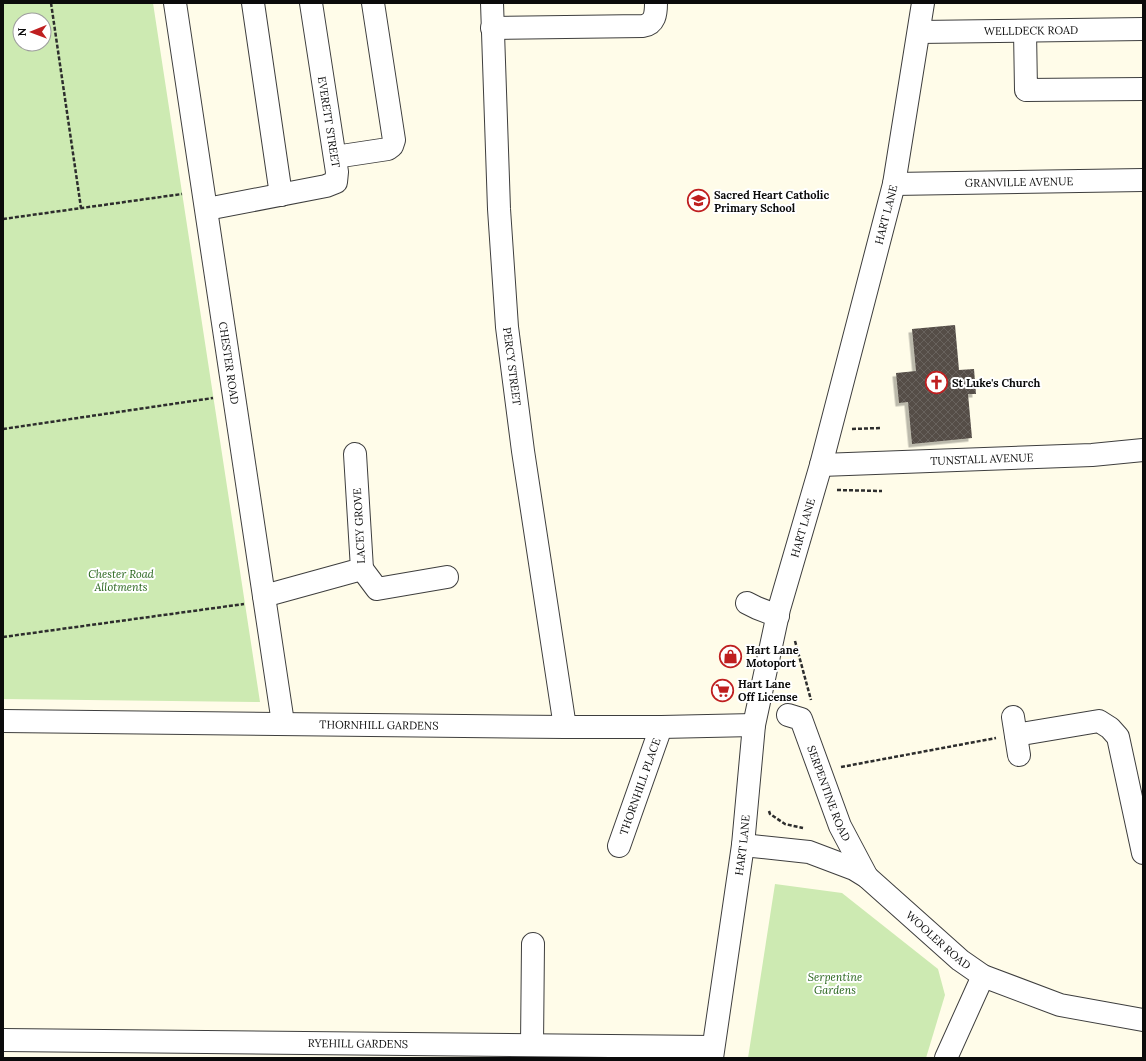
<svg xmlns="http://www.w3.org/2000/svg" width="1146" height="1061" font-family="Lora,serif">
<defs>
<pattern id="building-cross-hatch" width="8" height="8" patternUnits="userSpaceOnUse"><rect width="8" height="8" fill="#544d47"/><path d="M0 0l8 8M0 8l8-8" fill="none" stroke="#68625d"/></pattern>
<filter id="shadow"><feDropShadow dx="-3.5" dy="3.5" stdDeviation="0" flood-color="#0004"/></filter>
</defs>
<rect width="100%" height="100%" fill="#fffce9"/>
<g fill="#cdeab2" fill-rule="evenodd">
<path d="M3 3H153L260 702 3 699ZM20 20H44V44H20Z"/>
<polygon points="775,884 842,893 938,969 945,995 926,1058 748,1058"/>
</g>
<polygon fill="url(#building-cross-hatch)" filter="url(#shadow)" points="955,325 959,370 974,369 976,394 968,394 972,438 912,444 908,402 899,403 896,373 916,371 912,329"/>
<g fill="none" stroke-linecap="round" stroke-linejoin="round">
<defs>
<g id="minor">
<path id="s1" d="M175 3 283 723"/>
<polyline points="253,3 281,195"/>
<path id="s2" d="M492 3 499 209 507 327 523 451 565 727"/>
<path d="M492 28 643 26C655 24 656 14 656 3"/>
<polyline points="1025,31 1026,90 1143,89"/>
<path id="s3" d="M919 32 1143 29"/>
<polyline points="335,157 388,149 392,146 394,140 373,3"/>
<path id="s4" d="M894 184 1143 180"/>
<polyline points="207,209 326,186 336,182 337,172 311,3"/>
<path id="s5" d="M821 465 1092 455 1143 450"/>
<polyline points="362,569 377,589 447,577"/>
<polyline points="264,596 362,569 355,454"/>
<polyline points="747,603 757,608 778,616"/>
<path id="s6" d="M788 715 801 719 840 826 867 877"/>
<polyline points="1013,717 1019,755"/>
<path id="s7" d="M3 721 565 727H661L754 725"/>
<polyline points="1016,735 1099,721 1110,728 1118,737 1143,853"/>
<path id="s8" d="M743 845 809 852 854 869 867 877 960 960 983 976 1060 1005 1143 1020"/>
<path id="s9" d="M619 846 661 727"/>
<path id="s10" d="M3 1040 713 1047"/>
<polyline points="532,1045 533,944"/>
<path id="s11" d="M712 1058 743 845 754 725 779 609 821 465 894 184 923 3"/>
<polyline points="946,1058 983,976"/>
</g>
</defs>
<use href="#minor" stroke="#3e3e3e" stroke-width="24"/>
<g stroke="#2d2d2d" stroke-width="2.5" stroke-dasharray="4 2" stroke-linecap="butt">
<polyline points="51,3 81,208"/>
<polyline points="3,219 182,194"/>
<polyline points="3,429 213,398"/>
<polyline points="852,429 880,428"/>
<polyline points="837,490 882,491"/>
<polyline points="3,637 244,604"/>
<polyline points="795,641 811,700"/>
<polyline points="841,767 996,738"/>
<polyline points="769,811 770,814 785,824 803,828"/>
</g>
<use href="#minor" stroke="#fff" stroke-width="22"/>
</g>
<defs>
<symbol id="school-ring" viewBox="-11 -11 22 22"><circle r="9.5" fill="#fff" stroke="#bf1f20" stroke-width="1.5"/><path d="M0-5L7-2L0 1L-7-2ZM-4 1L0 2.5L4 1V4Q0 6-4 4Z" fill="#bf1f20"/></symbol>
<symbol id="church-ring" viewBox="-11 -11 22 22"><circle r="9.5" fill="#fff" stroke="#bf1f20" stroke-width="1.5"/><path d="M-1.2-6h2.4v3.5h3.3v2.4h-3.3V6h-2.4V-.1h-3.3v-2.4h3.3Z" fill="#bf1f20"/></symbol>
<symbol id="shop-ring" viewBox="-11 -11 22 22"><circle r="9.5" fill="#fff" stroke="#bf1f20" stroke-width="1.5"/><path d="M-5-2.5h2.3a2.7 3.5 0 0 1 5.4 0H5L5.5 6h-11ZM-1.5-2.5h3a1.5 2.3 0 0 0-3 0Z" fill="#bf1f20"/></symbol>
<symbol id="supermarket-ring" viewBox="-11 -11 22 22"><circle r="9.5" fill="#fff" stroke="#bf1f20" stroke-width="1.5"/><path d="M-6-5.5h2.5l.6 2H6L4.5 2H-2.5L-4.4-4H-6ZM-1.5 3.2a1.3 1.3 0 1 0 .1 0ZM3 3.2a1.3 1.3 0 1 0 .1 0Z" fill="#bf1f20"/></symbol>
</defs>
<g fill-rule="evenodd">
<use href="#school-ring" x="686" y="188" width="25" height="25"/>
<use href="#church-ring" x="924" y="370" width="25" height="25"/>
<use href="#shop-ring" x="718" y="644" width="25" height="25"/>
<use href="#supermarket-ring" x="710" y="678" width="25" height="25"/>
</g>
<g text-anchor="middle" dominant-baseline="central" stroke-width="4" stroke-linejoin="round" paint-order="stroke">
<g font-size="11" fill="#0b0b0b" stroke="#fff">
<text stroke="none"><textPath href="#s3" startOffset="112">WELLDECK ROAD</textPath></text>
<text transform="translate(329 122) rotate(81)">EVERETT STREET</text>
<text stroke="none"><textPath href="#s4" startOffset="125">GRANVILLE AVENUE</textPath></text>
<text stroke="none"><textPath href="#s11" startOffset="863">HART LANE</textPath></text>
<text stroke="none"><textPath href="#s1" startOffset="364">CHESTER ROAD</textPath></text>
<text stroke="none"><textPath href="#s2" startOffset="364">PERCY STREET</textPath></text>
<text stroke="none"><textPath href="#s5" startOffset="161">TUNSTALL AVENUE</textPath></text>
<text transform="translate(359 526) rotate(-93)">LACEY GROVE</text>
<text stroke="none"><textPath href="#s11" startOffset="539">HART LANE</textPath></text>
<text stroke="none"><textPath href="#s7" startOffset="376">THORNHILL GARDENS</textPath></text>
<text stroke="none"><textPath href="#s9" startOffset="63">THORNHILL PLACE</textPath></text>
<text stroke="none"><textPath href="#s6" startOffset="93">SERPENTINE ROAD</textPath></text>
<text stroke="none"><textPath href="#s11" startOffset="215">HART LANE</textPath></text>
<text stroke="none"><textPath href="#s8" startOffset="225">WOOLER ROAD</textPath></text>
<text stroke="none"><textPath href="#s10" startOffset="355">RYEHILL GARDENS</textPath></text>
</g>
<g font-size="11" font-weight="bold" fill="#0b0b0b" stroke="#fff" text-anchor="start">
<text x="714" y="195">Sacred Heart Catholic<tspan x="714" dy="13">Primary School</tspan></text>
<text x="952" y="383">St Luke's Church</text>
<text x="746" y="650">Hart Lane<tspan x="746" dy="13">Motoport</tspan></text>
<text x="738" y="684">Hart Lane<tspan x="738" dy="13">Off License</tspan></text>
</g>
<g font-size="11" font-style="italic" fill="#26641a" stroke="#fff">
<text x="121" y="574">Chester Road<tspan x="121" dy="13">Allotments</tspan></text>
<text x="835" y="977">Serpentine<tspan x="835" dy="13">Gardens</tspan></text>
</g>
</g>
<rect width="1146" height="1061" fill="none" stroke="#0b0b0b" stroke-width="8"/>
<g transform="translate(32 32) rotate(269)"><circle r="19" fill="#ffffff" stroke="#9d9d9d"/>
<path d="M0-3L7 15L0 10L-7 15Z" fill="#bf1f20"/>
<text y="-6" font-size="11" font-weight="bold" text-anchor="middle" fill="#0b0b0b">N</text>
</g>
</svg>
